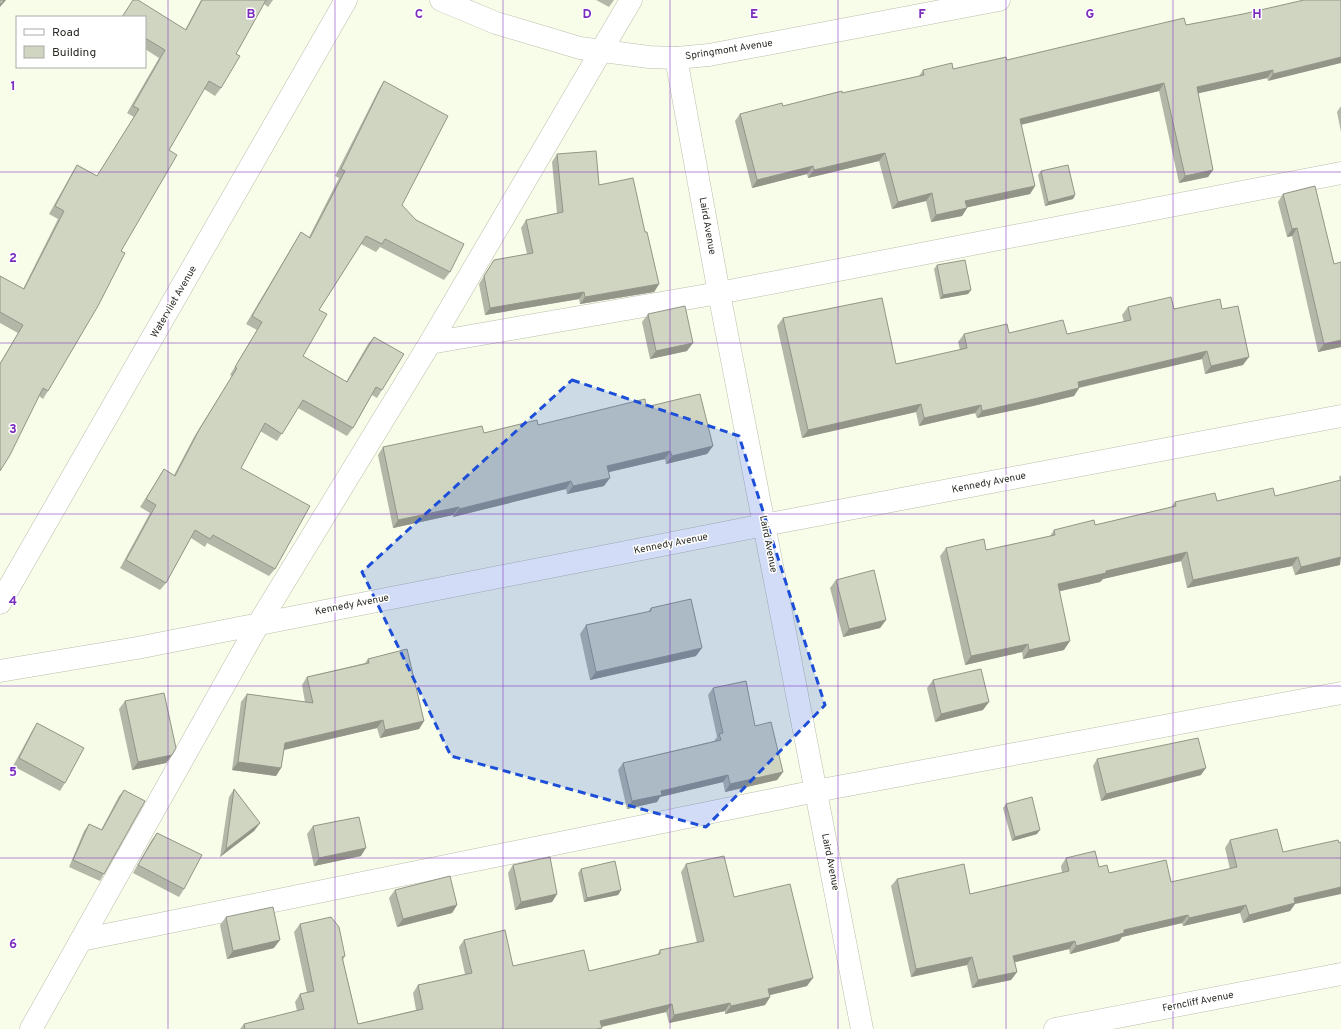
<svg xmlns="http://www.w3.org/2000/svg" width="1341" height="1029" font-family="Overpass,sans-serif">
<rect width="100%" height="100%" fill="#f8fde9"/>
<g fill="none" stroke-linecap="round" stroke-linejoin="round">
<defs>
<g id="minor">
<polyline points="441,0 496,23 580,48 649,57 676,58 709,55 999,0"/>
<polyline points="676,58 719,293 862,1029"/>
<polyline points="430,343 719,293 1341,173"/>
<polyline points="0,603 346,0"/>
<polyline points="0,671 137,648 764,525 1341,416"/>
<polyline points="81,940 816,791 1341,693"/>
<polyline points="31,1029 259,623 430,343 631,0"/>
<polyline points="1055,1029 1341,974"/>
</g>
</defs>
<use href="#minor" stroke="#babeac" stroke-width="23"/>
<use href="#minor" stroke="#fff" stroke-width="22"/>
</g>
<g fill="#b3b7a7">
<polygon points="133,0 185,30 201,0 273,0 268,7 264,4 236,54 221,88 215,96 204,89 169,150 121,251 48,391 43,399 39,396 0,471 0,363 18,333 0,323 0,276 23,289 58,219 49,214 72,173 77,165 97,176 134,117 127,113 159,58 145,49 145,17 122,17"/>
<polygon points="596,0 614,0 609,7"/>
<polygon points="1341,0 1268,81 1267,78 1198,93 1213,170 1208,177 1179,183 1159,91 1021,125 1035,186 1030,194 967,207 967,208 962,216 931,222 926,201 892,209 879,161 808,178 807,174 752,188 735,121 740,114 783,106 919,76 923,70 953,69 1007,60 1186,25"/>
<polygon points="384,81 402,205 450,272 444,280 380,247 376,252 361,244 319,310 303,356 346,382 368,344 374,337 382,390 377,398 372,395 353,428 347,436 298,408 277,441 260,431 241,468 275,569 269,576 207,543 205,547 191,538 166,583 160,590 120,568 150,513 140,507 164,469 174,475 194,437 232,376 230,375 257,330 246,324 296,240 301,232 309,237 339,178 335,176 379,89"/>
<polygon points="1341,106 1341,132 1337,112"/>
<polygon points="557,154 599,185 645,232 659,284 654,292 580,304 579,299 485,315 479,284 494,260 527,254 521,228 526,220 557,213 552,162"/>
<polygon points="1041,171 1075,195 1073,199 1045,206 1038,175"/>
<polygon points="1315,186 1341,347 1318,352 1292,236 1287,237 1278,202 1283,194"/>
<polygon points="937,265 971,290 968,294 940,299 934,269"/>
<polygon points="1128,307 1222,309 1243,365 1205,374 1202,359 1079,388 1074,396 1033,406 977,418 975,413 919,426 916,412 802,438 777,326 783,318 896,364 960,350 958,342 964,334 1009,333 1067,334 1124,322 1122,315"/>
<polygon points="648,314 687,351 650,359 642,322"/>
<polygon points="646,407 713,446 707,454 666,464 665,459 608,472 604,486 567,494 566,489 453,517 453,515 393,528 378,455 383,447 538,425"/>
<polygon points="1341,475 1340,565 1295,575 1292,566 1187,588 1181,561 1103,579 1100,582 1060,591 1064,650 1023,659 1022,652 965,665 940,556 946,548 986,550 1050,536 1054,530 1095,525 1171,507 1175,502 1217,501 1275,496 1340,481 1339,477"/>
<polygon points="836,580 886,620 880,628 843,637 830,588"/>
<polygon points="651,608 696,656 590,680 580,634 586,625 648,612"/>
<polygon points="368,659 424,721 419,729 380,738 377,728 284,750 281,768 276,776 232,770 241,702 247,694 305,702 302,685 307,677 365,663"/>
<polygon points="933,680 983,710 935,722 927,688"/>
<polygon points="713,688 755,726 783,772 777,780 725,792 723,782 660,797 657,802 627,809 618,770 623,763 714,741 717,737 708,695"/>
<polygon points="125,701 172,755 166,763 132,770 119,709"/>
<polygon points="37,723 65,783 60,791 13,766 32,731"/>
<polygon points="1097,759 1201,775 1101,801 1093,766"/>
<polygon points="234,789 260,823 254,831 220,857 229,797"/>
<polygon points="124,790 104,874 100,881 69,867 84,831 89,824 101,830 119,796"/>
<polygon points="1006,804 1037,834 1012,841 1003,808"/>
<polygon points="313,826 361,856 314,866 307,834"/>
<polygon points="157,833 184,889 179,897 133,873 151,841"/>
<polygon points="1230,840 1295,904 1290,911 1243,923 1240,913 1183,926 1182,923 1122,937 1119,941 1070,954 1069,949 1015,962 1017,972 1011,980 972,988 967,965 911,977 891,886 897,879 970,894 1062,873 1061,866 1066,858 1099,867 1109,873 1171,882 1230,869 1225,848"/>
<polygon points="686,864 734,897 807,986 770,995 770,997 765,1005 725,1014 725,1011 669,1023 666,1012 602,1027 601,1029 240,1029 244,1024 297,1011 295,1002 300,994 307,993 294,932 300,924 345,956 343,960 358,1024 416,1010 413,993 418,985 465,974 459,947 464,940 513,966 589,971 657,955 660,950 697,943 681,872"/>
<polygon points="513,865 557,894 552,902 515,910 508,873"/>
<polygon points="581,869 621,890 618,895 584,902 578,873"/>
<polygon points="395,890 457,905 452,913 397,927 389,898"/>
<polygon points="226,917 274,948 227,959 220,925"/>
</g>
<g fill="#929588">
<polygon points="4,0 6,0 0,7 0,5"/>
<polygon points="1341,57 1341,63 1268,81 1273,74"/>
<polygon points="1273,70 1267,78 1191,95 1197,87"/>
<polygon points="1164,83 1159,91 1015,126 1020,119"/>
<polygon points="885,153 879,161 808,178 814,170"/>
<polygon points="813,166 807,174 752,188 757,180"/>
<polygon points="1213,170 1208,177 1179,183 1185,176"/>
<polygon points="1035,186 1030,194 960,209 965,201"/>
<polygon points="932,193 926,201 892,209 898,202"/>
<polygon points="1075,195 1073,199 1045,206 1048,202"/>
<polygon points="967,208 962,216 931,222 936,215"/>
<polygon points="1297,228 1292,236 1287,237 1292,229"/>
<polygon points="659,284 654,292 580,304 585,297"/>
<polygon points="971,290 968,294 940,299 943,295"/>
<polygon points="584,292 579,299 485,315 490,308"/>
<polygon points="1341,340 1341,347 1318,352 1324,344"/>
<polygon points="693,343 687,351 650,359 656,351"/>
<polygon points="1207,351 1202,359 1072,389 1078,382"/>
<polygon points="1249,357 1243,365 1205,374 1211,366"/>
<polygon points="1079,388 1074,396 1033,406 977,418 982,411"/>
<polygon points="921,404 916,412 802,438 808,430"/>
<polygon points="981,405 975,413 919,426 924,418"/>
<polygon points="713,446 707,454 666,464 672,456"/>
<polygon points="670,451 665,459 601,474 607,466"/>
<polygon points="610,478 604,486 567,494 573,486"/>
<polygon points="571,481 566,489 453,517 459,509"/>
<polygon points="459,507 453,515 393,528 398,520"/>
<polygon points="1187,552 1181,561 1103,579 1100,582 1052,593 1058,584 1106,571"/>
<polygon points="1298,557 1292,566 1187,588 1193,580"/>
<polygon points="1341,557 1340,565 1295,575 1301,567"/>
<polygon points="886,620 880,628 843,637 849,629"/>
<polygon points="1070,641 1064,650 1023,659 1029,650"/>
<polygon points="1028,644 1022,652 965,665 971,656"/>
<polygon points="702,648 696,656 590,680 596,672"/>
<polygon points="989,702 983,710 935,722 941,714"/>
<polygon points="383,720 377,728 279,751 285,743"/>
<polygon points="424,721 419,729 380,738 385,730"/>
<polygon points="172,755 166,763 132,770 138,762"/>
<polygon points="238,762 281,768 276,776 232,770"/>
<polygon points="1206,768 1201,775 1101,801 1106,794"/>
<polygon points="783,772 777,780 725,792 730,784"/>
<polygon points="728,775 723,782 660,797 657,802 627,809 632,801 661,791"/>
<polygon points="260,823 254,831 220,857 226,849"/>
<polygon points="1040,830 1037,834 1012,841 1015,837"/>
<polygon points="366,848 361,856 314,866 319,858"/>
<polygon points="1341,887 1341,894 1295,904 1290,911 1243,923 1249,915 1294,898"/>
<polygon points="621,890 618,895 584,902 587,898"/>
<polygon points="557,894 552,902 515,910 521,902"/>
<polygon points="457,905 452,913 397,927 403,919"/>
<polygon points="1246,905 1240,913 1183,926 1189,918"/>
<polygon points="1188,915 1182,923 1122,937 1119,941 1070,954 1076,946 1124,930"/>
<polygon points="280,940 274,948 227,959 233,951"/>
<polygon points="1075,941 1069,949 1008,964 1013,956"/>
<polygon points="972,957 967,965 911,977 916,969"/>
<polygon points="1017,972 1011,980 972,988 978,980"/>
<polygon points="813,978 807,986 762,997 768,989"/>
<polygon points="770,997 765,1005 725,1014 731,1006"/>
<polygon points="730,1003 725,1011 669,1023 674,1015"/>
<polygon points="672,1004 666,1012 595,1028 600,1021"/>
</g>
<g fill="#d0d5c2" stroke="#929588">
<polygon points="0,0 4,0 0,5"/>
<polygon points="133,0 138,0 186,30 202,0 266,0 236,54 240,56 221,88 209,81 169,150 177,155 121,251 125,253 98,306 48,391 43,388 10,455 0,471 0,364 23,325 0,312 0,276 24,289 64,211 55,206 77,165 97,176 139,109 133,106 165,50 145,38 145,17 122,17"/>
<polygon points="1304,0 1341,0 1341,57 1273,74 1273,70 1197,87 1213,170 1185,176 1164,83 1020,119 1035,186 965,201 967,208 936,215 932,193 898,202 885,153 814,170 813,166 757,180 740,114 782,103 783,106 842,91 842,93 924,75 923,70 952,63 953,69 1006,57 1007,60 1184,18 1186,25 1243,14"/>
<polygon points="384,81 448,116 402,205 416,220 464,244 450,272 385,239 382,244 366,236 319,310 327,314 303,356 347,382 374,337 404,354 382,390 376,387 353,428 303,400 282,434 265,423 241,468 310,506 275,569 213,535 210,539 195,530 166,583 126,560 156,505 146,499 164,469 175,476 199,430 237,368 235,367 262,322 252,316 301,232 310,238 345,171 341,169"/>
<polygon points="596,151 599,185 633,178 645,232 647,232 659,284 585,297 584,292 490,308 484,276 494,260 533,253 526,220 563,212 557,154"/>
<polygon points="1068,165 1075,195 1048,202 1041,171"/>
<polygon points="1315,186 1334,264 1341,262 1341,340 1324,344 1297,228 1292,229 1283,194"/>
<polygon points="965,260 971,290 943,295 937,265"/>
<polygon points="1171,297 1174,309 1220,299 1222,309 1238,306 1249,357 1211,366 1207,351 1078,382 1079,388 1038,398 982,411 981,405 924,418 921,404 808,430 783,318 882,298 896,364 967,348 964,334 1007,324 1009,333 1063,320 1067,334 1131,320 1128,307"/>
<polygon points="685,306 693,343 656,351 648,314"/>
<polygon points="700,394 713,446 672,456 670,451 607,466 610,478 573,486 571,481 459,509 459,507 398,520 383,447 482,426 484,433 537,420 538,425 645,399 646,407"/>
<polygon points="1341,480 1341,557 1301,567 1298,557 1193,580 1187,552 1106,571 1106,573 1058,584 1070,641 1029,650 1028,644 971,656 946,548 984,539 986,550 1055,535 1054,530 1094,520 1095,525 1176,506 1175,502 1215,493 1217,501 1273,488 1275,496"/>
<polygon points="874,570 886,620 849,629 836,580"/>
<polygon points="691,599 702,648 596,672 586,625 651,611 651,608"/>
<polygon points="407,649 424,721 385,730 383,720 285,743 281,768 238,762 247,694 313,703 307,677 369,663 368,659"/>
<polygon points="981,669 989,702 941,714 933,680"/>
<polygon points="746,681 755,726 771,722 783,772 730,784 728,775 661,791 662,795 632,801 623,763 721,740 719,734 723,733 713,688"/>
<polygon points="164,693 176,748 172,755 138,762 125,701"/>
<polygon points="37,723 84,748 65,783 19,758"/>
<polygon points="1198,738 1206,768 1106,794 1097,759"/>
<polygon points="234,789 260,823 226,849"/>
<polygon points="124,790 145,801 104,874 73,860 89,824 102,830"/>
<polygon points="1032,797 1040,830 1015,837 1006,804"/>
<polygon points="359,817 366,848 319,858 313,826"/>
<polygon points="1277,829 1283,852 1338,840 1339,843 1341,842 1341,887 1294,898 1295,903 1249,915 1246,905 1189,918 1188,915 1124,930 1124,933 1076,946 1075,941 1013,956 1017,972 978,980 972,957 916,969 897,879 964,864 970,894 1069,871 1066,858 1095,851 1099,867 1107,865 1109,873 1166,860 1171,882 1237,867 1230,840"/>
<polygon points="157,833 202,855 184,889 138,865"/>
<polygon points="724,856 734,897 790,884 813,978 768,989 770,997 731,1006 730,1003 674,1015 672,1004 600,1021 602,1028 596,1029 245,1029 244,1024 304,1009 300,994 314,991 300,924 331,917 339,927 345,956 342,957 358,1024 423,1009 418,985 472,973 464,940 505,930 513,966 584,950 589,971 660,954 660,950 704,941 686,864"/>
<polygon points="550,857 557,894 521,902 513,865"/>
<polygon points="615,861 621,890 587,898 581,869"/>
<polygon points="450,876 457,905 403,919 395,890"/>
<polygon points="273,907 280,940 233,951 226,917"/>
</g>
<path fill="#1d4ed8" fill-opacity="0.2" stroke="#1d4ed8" stroke-width="3" stroke-dasharray="8 5" stroke-linejoin="round" d="M572 380 739 436 825 705 706 827 451 756 362 572Z"/>
<path fill="none" stroke="#7b2cbf" stroke-width="1" stroke-opacity="0.55" d="M168 0V1029M335 0V1029M503 0V1029M670 0V1029M838 0V1029M1006 0V1029M1173 0V1029M0 172H1341M0 343H1341M0 514H1341M0 686H1341M0 858H1341"/>
<g text-anchor="middle" dominant-baseline="central" stroke-width="3" stroke-linejoin="round" paint-order="stroke">
<g font-size="10" fill="#2b2d26" stroke="#fff">
<text transform="translate(729 50) rotate(-9)">Springmont Avenue</text>
<text transform="translate(707 226) rotate(80)">Laird Avenue</text>
<text transform="translate(174 302) rotate(-60)">Watervliet Avenue</text>
<text transform="translate(989 483) rotate(-11)">Kennedy Avenue</text>
<text transform="translate(671 544) rotate(-11)">Kennedy Avenue</text>
<text transform="translate(768 544) rotate(79)">Laird Avenue</text>
<text transform="translate(352 605) rotate(-11)">Kennedy Avenue</text>
<text transform="translate(830 862) rotate(79)">Laird Avenue</text>
<text transform="translate(1198 1002) rotate(-11)">Ferncliff Avenue</text>
</g>
</g>
<g font-size="13" text-anchor="middle" font-weight="bold" fill="#7b2cbf" stroke="#fff" stroke-width="3" stroke-linejoin="round" paint-order="stroke">
<text x="251" y="18">B</text>
<text x="419" y="18">C</text>
<text x="587" y="18">D</text>
<text x="754" y="18">E</text>
<text x="922" y="18">F</text>
<text x="1090" y="18">G</text>
<text x="1257" y="18">H</text>
<text x="13" y="90">1</text>
<text x="13" y="262">2</text>
<text x="13" y="433">3</text>
<text x="13" y="605">4</text>
<text x="13" y="776">5</text>
<text x="13" y="948">6</text>
</g>
<rect x="16" y="16" width="130" height="52" fill="#ffffff" stroke="#aaaba8"/>
<rect x="24" y="29" width="20" height="6" fill="#ffffff" stroke="#aaaba8"/>
<text x="52" y="36" font-size="12" fill="#2b2d26">Road</text>
<rect x="24" y="46" width="20" height="12" fill="#d0d5c2" stroke="#aaaba8"/>
<text x="52" y="56" font-size="12" fill="#2b2d26">Building</text>
</svg>
